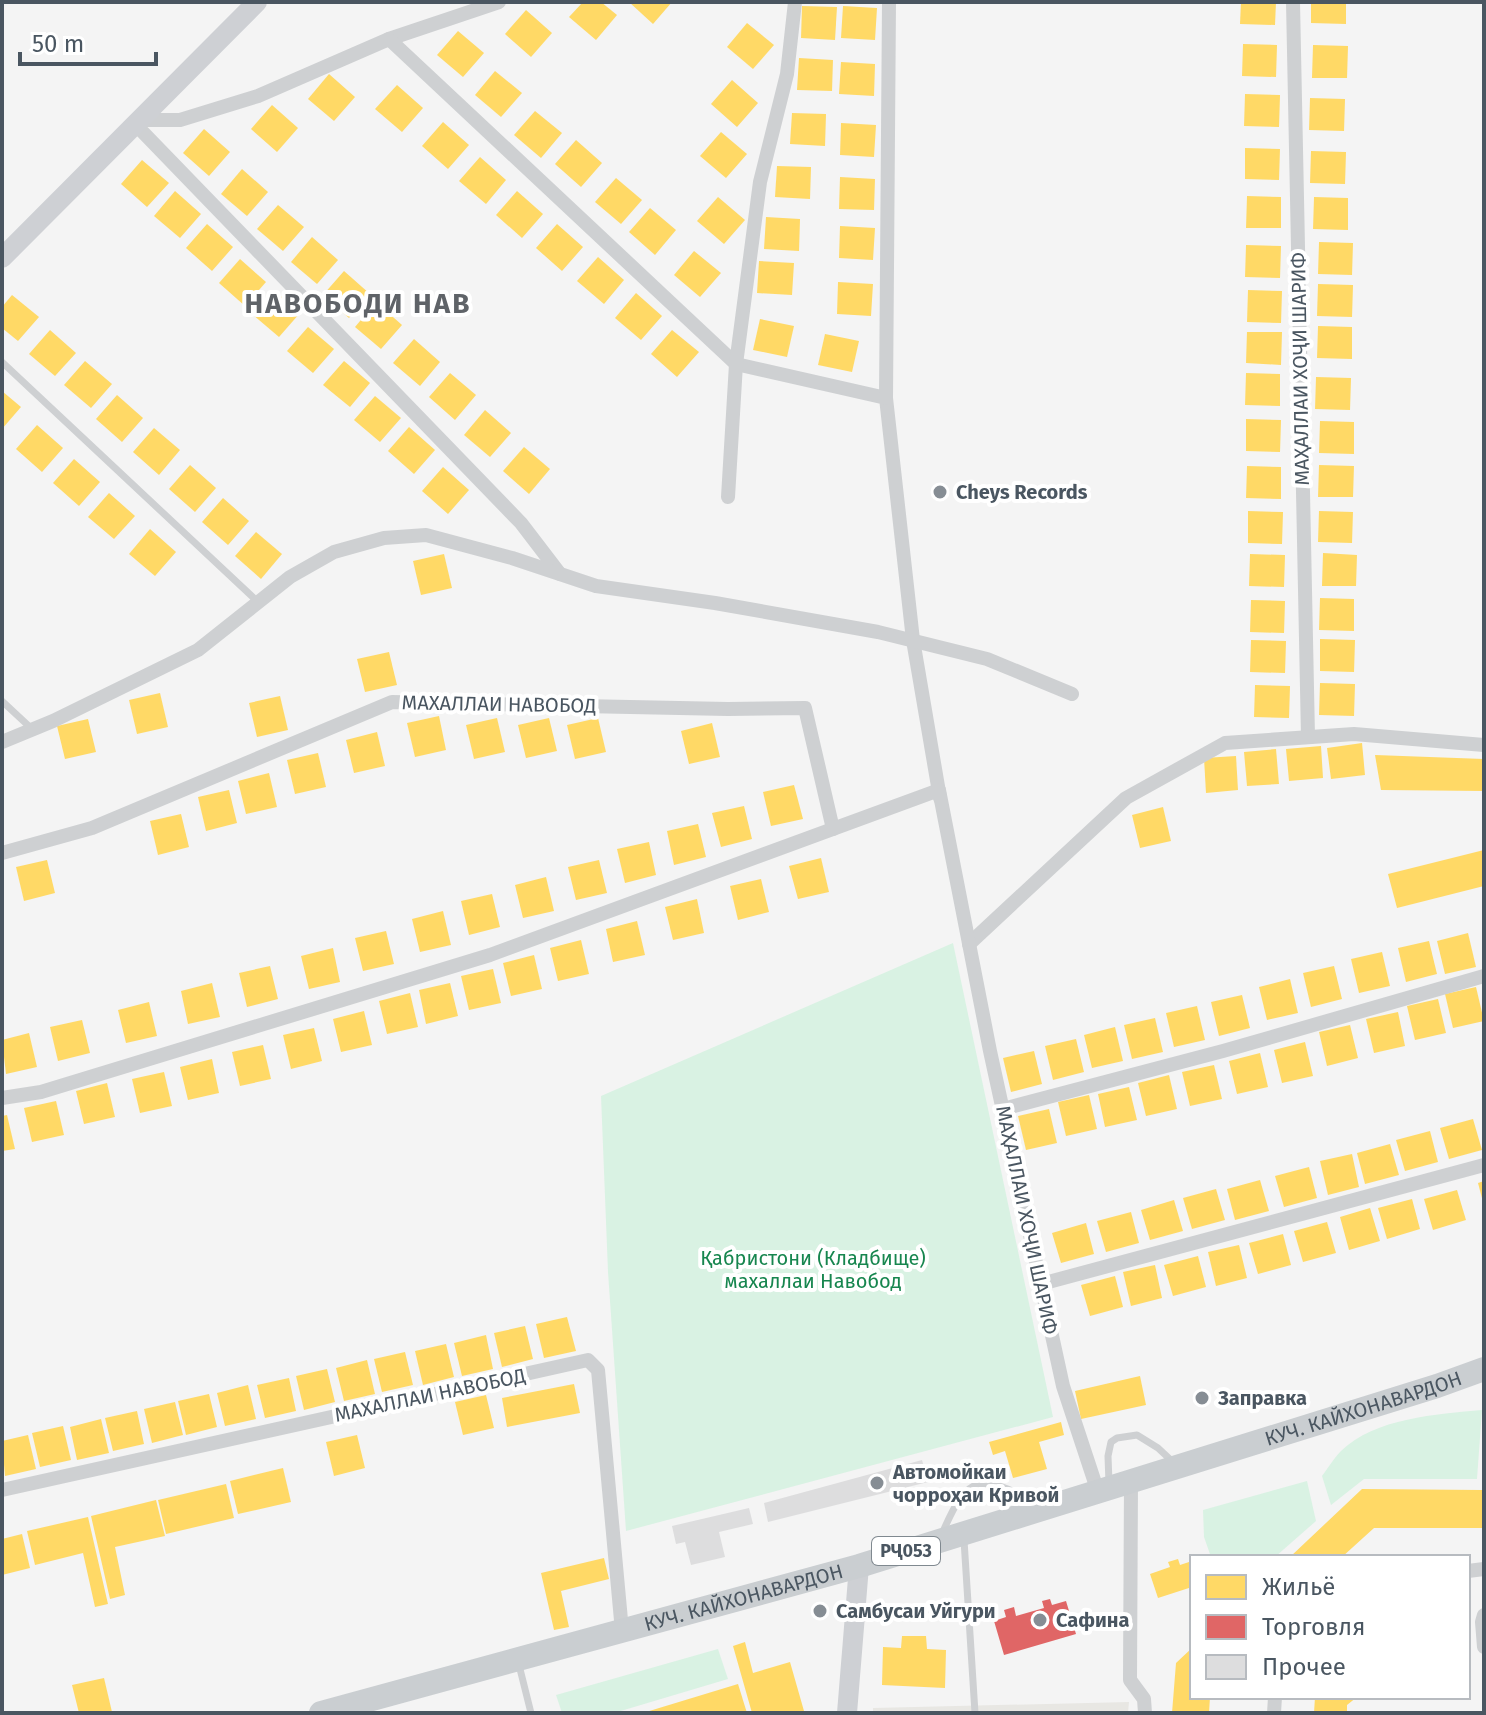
<svg xmlns="http://www.w3.org/2000/svg" width="1486" height="1715" font-family="'Fira Sans',sans-serif">
<rect width="100%" height="100%" fill="#f4f4f4"/>
<polygon fill="#e8e7e3" points="1129,1702 1128,1713 873,1713 873,1708"/>
<g fill="#d9f2e3">
<polygon points="953,943 1053,1417 626,1531 608,1272 601,1096"/>
<path d="M1482 1410 1477 1479H1364L1331 1505 1322 1476C1328 1468 1334 1458 1341 1451 1375 1418 1437 1414 1482 1410Z"/>
<polygon points="1307,1481 1316,1521 1275,1557 1211,1557 1204,1537 1203,1510"/>
<polygon points="718,1649 728,1679 614,1713 562,1713 556,1695"/>
</g>
<g fill="#ffd966">
<polygon points="583,2 601,2 617,15 596,40 569,17"/>
<polygon points="629,2 672,2 653,24"/>
<polygon points="1241,2 1276,2 1275,25 1240,24"/>
<polygon points="1311,2 1346,2 1346,24 1311,23"/>
<polygon points="802,6 837,7 835,40 801,38"/>
<polygon points="843,6 877,8 875,40 841,38"/>
<polygon points="526,10 552,33 531,57 505,34"/>
<polygon points="747,23 774,45 753,69 727,47"/>
<polygon points="458,31 484,53 463,77 437,55"/>
<polygon points="1243,44 1277,45 1276,77 1242,76"/>
<polygon points="1313,45 1348,46 1347,78 1312,78"/>
<polygon points="799,58 833,60 832,91 797,90"/>
<polygon points="841,62 875,64 874,96 839,94"/>
<polygon points="495,71 522,93 501,117 475,95"/>
<polygon points="329,74 355,97 334,121 308,99"/>
<polygon points="732,80 758,103 737,127 711,104"/>
<polygon points="397,85 423,108 402,132 375,109"/>
<polygon points="1245,94 1280,95 1279,127 1244,126"/>
<polygon points="1310,98 1345,99 1344,131 1309,130"/>
<polygon points="272,105 298,128 277,152 251,129"/>
<polygon points="535,111 562,133 541,158 514,135"/>
<polygon points="792,113 826,114 825,146 790,144"/>
<polygon points="443,122 469,145 448,169 422,146"/>
<polygon points="841,123 876,125 874,157 840,155"/>
<polygon points="204,129 230,152 209,176 183,153"/>
<polygon points="721,132 747,154 726,178 700,156"/>
<polygon points="576,140 602,163 581,187 555,164"/>
<polygon points="1245,148 1280,149 1279,180 1245,179"/>
<polygon points="1311,151 1346,152 1345,184 1310,183"/>
<polygon points="480,157 506,180 486,204 459,181"/>
<polygon points="142,160 169,183 147,207 121,184"/>
<polygon points="777,166 811,167 810,199 775,197"/>
<polygon points="242,169 268,192 247,216 221,194"/>
<polygon points="840,177 875,179 874,210 839,209"/>
<polygon points="616,178 642,200 621,224 595,202"/>
<polygon points="175,191 201,214 180,238 154,216"/>
<polygon points="517,191 543,214 522,238 496,215"/>
<polygon points="1247,196 1281,197 1281,228 1246,228"/>
<polygon points="718,197 745,220 724,244 697,221"/>
<polygon points="1314,197 1348,198 1348,230 1313,229"/>
<polygon points="278,205 304,227 283,251 257,229"/>
<polygon points="650,208 676,230 655,255 629,232"/>
<polygon points="766,217 800,219 799,251 764,249"/>
<polygon points="207,224 233,247 212,271 186,248"/>
<polygon points="557,224 583,247 562,271 536,248"/>
<polygon points="840,226 875,228 873,260 839,258"/>
<polygon points="312,237 338,260 317,284 291,262"/>
<polygon points="1319,242 1353,243 1352,275 1318,274"/>
<polygon points="1246,245 1281,246 1280,278 1245,277"/>
<polygon points="694,251 721,273 700,297 674,275"/>
<polygon points="598,257 624,280 604,304 577,281"/>
<polygon points="240,259 266,282 245,306 219,283"/>
<polygon points="759,261 794,263 792,295 757,293"/>
<polygon points="344,271 370,294 349,318 323,295"/>
<polygon points="838,282 873,284 871,316 837,314"/>
<polygon points="1318,284 1353,285 1352,317 1317,316"/>
<polygon points="274,290 300,313 279,337 253,315"/>
<polygon points="1248,290 1282,291 1281,323 1247,322"/>
<polygon points="636,293 662,316 641,340 615,318"/>
<polygon points="12,295 39,317 18,341 2,328 2,307"/>
<polygon points="376,302 402,325 381,349 355,327"/>
<polygon points="760,319 794,326 787,357 753,350"/>
<polygon points="1318,326 1352,327 1352,359 1317,358"/>
<polygon points="308,327 334,349 313,373 287,351"/>
<polygon points="50,330 76,353 55,376 29,354"/>
<polygon points="672,330 699,352 677,377 651,354"/>
<polygon points="1247,332 1282,332 1281,365 1246,363"/>
<polygon points="825,334 859,341 852,372 818,365"/>
<polygon points="414,339 440,362 420,386 393,363"/>
<polygon points="85,361 112,384 91,408 64,385"/>
<polygon points="344,361 370,383 350,407 323,385"/>
<polygon points="450,373 476,395 455,420 429,397"/>
<polygon points="1246,373 1280,374 1280,406 1245,405"/>
<polygon points="1316,377 1351,378 1350,410 1315,409"/>
<polygon points="2,391 21,407 2,429"/>
<polygon points="117,395 143,418 122,442 96,419"/>
<polygon points="375,396 401,418 380,442 354,420"/>
<polygon points="485,410 511,433 490,457 464,435"/>
<polygon points="1246,419 1281,420 1280,452 1246,451"/>
<polygon points="1320,421 1354,422 1354,454 1319,453"/>
<polygon points="37,425 63,448 42,472 16,449"/>
<polygon points="409,427 435,450 414,474 388,451"/>
<polygon points="154,428 180,450 159,475 133,452"/>
<polygon points="524,447 550,469 529,494 503,471"/>
<polygon points="74,459 100,482 79,506 53,483"/>
<polygon points="190,465 216,488 195,512 169,489"/>
<polygon points="1319,465 1354,466 1353,497 1318,497"/>
<polygon points="1247,466 1281,467 1281,499 1246,498"/>
<polygon points="443,467 469,490 448,514 422,491"/>
<polygon points="109,493 135,516 114,539 88,517"/>
<polygon points="223,498 249,521 228,545 202,522"/>
<polygon points="1248,511 1283,512 1282,544 1248,543"/>
<polygon points="1319,511 1353,512 1352,543 1318,542"/>
<polygon points="150,529 176,552 155,576 129,554"/>
<polygon points="256,532 282,554 261,579 235,556"/>
<polygon points="1323,553 1357,555 1356,586 1322,586"/>
<polygon points="444,554 452,588 421,595 413,561"/>
<polygon points="1250,554 1285,555 1284,587 1249,586"/>
<polygon points="1320,598 1354,599 1354,631 1319,630"/>
<polygon points="1251,600 1285,601 1284,633 1250,632"/>
<polygon points="1320,639 1355,640 1354,672 1320,671"/>
<polygon points="1251,640 1286,641 1285,673 1250,672"/>
<polygon points="389,652 397,685 365,692 357,659"/>
<polygon points="1320,683 1355,684 1354,716 1319,715"/>
<polygon points="1255,685 1290,686 1289,718 1254,717"/>
<polygon points="160,693 168,727 137,734 129,700"/>
<polygon points="280,696 288,730 257,737 249,703"/>
<polygon points="439,716 446,750 415,757 407,723"/>
<polygon points="497,718 505,752 474,759 466,725"/>
<polygon points="549,718 557,751 526,758 518,725"/>
<polygon points="598,718 606,752 575,759 567,725"/>
<polygon points="88,719 96,752 65,759 57,726"/>
<polygon points="712,723 720,757 689,764 681,731"/>
<polygon points="377,732 385,766 354,773 346,740"/>
<polygon points="1362,743 1365,775 1331,779 1327,748"/>
<polygon points="1321,746 1323,778 1289,781 1286,749"/>
<polygon points="1276,749 1279,784 1247,786 1244,752"/>
<polygon points="318,753 326,787 295,794 287,760"/>
<polygon points="1375,755 1484,759 1484,791 1381,790"/>
<polygon points="1236,756 1238,790 1206,793 1204,758"/>
<polygon points="269,773 277,807 246,814 238,781"/>
<polygon points="794,785 803,819 771,826 763,792"/>
<polygon points="229,790 237,823 206,831 198,797"/>
<polygon points="744,806 752,839 721,847 712,813"/>
<polygon points="1163,807 1171,841 1140,848 1132,815"/>
<polygon points="181,814 189,847 158,855 150,821"/>
<polygon points="698,824 706,857 674,865 667,831"/>
<polygon points="649,842 656,875 625,883 617,849"/>
<polygon points="1484,850 1484,886 1397,908 1388,874"/>
<polygon points="821,858 829,892 798,899 789,866"/>
<polygon points="47,860 55,893 24,901 16,867"/>
<polygon points="599,860 607,893 576,900 568,867"/>
<polygon points="546,877 554,911 523,918 515,885"/>
<polygon points="761,879 769,912 738,920 730,886"/>
<polygon points="492,894 500,927 469,935 461,901"/>
<polygon points="697,899 704,933 673,940 665,907"/>
<polygon points="443,911 451,945 420,952 412,919"/>
<polygon points="637,921 645,955 613,962 606,929"/>
<polygon points="386,931 394,964 363,971 355,938"/>
<polygon points="1468,933 1476,967 1445,974 1437,941"/>
<polygon points="581,940 589,974 558,981 550,948"/>
<polygon points="1429,941 1437,974 1406,982 1398,948"/>
<polygon points="333,948 340,982 309,989 301,956"/>
<polygon points="1382,952 1390,986 1359,993 1351,959"/>
<polygon points="534,955 542,989 511,996 503,963"/>
<polygon points="270,966 278,999 247,1007 239,973"/>
<polygon points="1334,966 1342,999 1311,1007 1303,973"/>
<polygon points="493,969 501,1003 469,1010 461,976"/>
<polygon points="1290,979 1298,1013 1267,1020 1259,987"/>
<polygon points="212,983 220,1017 188,1024 181,991"/>
<polygon points="450,983 458,1016 426,1024 419,990"/>
<polygon points="1476,987 1484,1021 1453,1028 1445,994"/>
<polygon points="410,993 418,1027 387,1034 379,1001"/>
<polygon points="1242,995 1250,1028 1219,1036 1211,1002"/>
<polygon points="1438,999 1446,1033 1415,1040 1407,1006"/>
<polygon points="149,1002 157,1036 126,1043 118,1010"/>
<polygon points="1197,1006 1205,1040 1174,1047 1166,1013"/>
<polygon points="364,1011 372,1045 341,1052 333,1019"/>
<polygon points="1398,1012 1405,1046 1374,1053 1366,1019"/>
<polygon points="1155,1018 1163,1052 1132,1059 1124,1025"/>
<polygon points="82,1020 90,1053 58,1061 50,1027"/>
<polygon points="1350,1025 1358,1058 1327,1066 1319,1032"/>
<polygon points="1115,1027 1123,1061 1092,1068 1084,1035"/>
<polygon points="314,1028 322,1061 291,1069 283,1035"/>
<polygon points="29,1033 37,1067 6,1074 2,1040"/>
<polygon points="1076,1039 1084,1072 1053,1080 1045,1046"/>
<polygon points="1305,1042 1313,1076 1282,1083 1274,1050"/>
<polygon points="263,1045 271,1079 240,1086 232,1052"/>
<polygon points="1034,1051 1042,1084 1011,1092 1003,1058"/>
<polygon points="1260,1053 1268,1087 1237,1094 1229,1061"/>
<polygon points="212,1059 219,1093 188,1100 180,1067"/>
<polygon points="1214,1065 1222,1099 1190,1106 1182,1072"/>
<polygon points="164,1072 172,1106 140,1113 132,1079"/>
<polygon points="1169,1075 1177,1109 1146,1116 1138,1083"/>
<polygon points="107,1083 115,1117 84,1124 76,1091"/>
<polygon points="1129,1087 1137,1120 1105,1127 1098,1094"/>
<polygon points="1089,1095 1097,1129 1066,1136 1058,1102"/>
<polygon points="56,1101 64,1135 32,1142 24,1108"/>
<polygon points="1049,1109 1057,1143 1026,1150 1018,1116"/>
<polygon points="7,1115 15,1149 2,1151 2,1116"/>
<polygon points="1473,1119 1482,1150 1449,1159 1440,1128"/>
<polygon points="1430,1131 1438,1162 1405,1171 1396,1140"/>
<polygon points="1390,1144 1399,1175 1365,1184 1357,1153"/>
<polygon points="1352,1154 1359,1187 1328,1195 1320,1161"/>
<polygon points="1309,1167 1317,1198 1284,1207 1275,1176"/>
<polygon points="1260,1180 1269,1211 1235,1220 1227,1189"/>
<polygon points="1484,1181 1484,1201 1483,1202 1478,1183"/>
<polygon points="1216,1189 1225,1220 1192,1229 1183,1198"/>
<polygon points="1457,1190 1466,1220 1433,1230 1424,1199"/>
<polygon points="1412,1199 1420,1229 1387,1239 1378,1208"/>
<polygon points="1174,1200 1183,1231 1150,1240 1141,1210"/>
<polygon points="1370,1208 1380,1241 1349,1250 1340,1217"/>
<polygon points="1131,1212 1139,1243 1106,1252 1097,1221"/>
<polygon points="1327,1222 1336,1253 1303,1262 1294,1231"/>
<polygon points="1086,1223 1094,1254 1061,1263 1052,1233"/>
<polygon points="1283,1234 1291,1265 1258,1274 1249,1243"/>
<polygon points="1239,1245 1247,1278 1216,1286 1208,1252"/>
<polygon points="1198,1256 1206,1287 1173,1296 1164,1265"/>
<polygon points="1155,1265 1162,1298 1131,1306 1123,1272"/>
<polygon points="1115,1276 1123,1307 1090,1316 1081,1285"/>
<polygon points="567,1317 576,1351 544,1358 536,1324"/>
<polygon points="525,1326 533,1359 502,1367 494,1333"/>
<polygon points="486,1335 493,1369 462,1376 454,1343"/>
<polygon points="446,1344 454,1377 423,1385 415,1351"/>
<polygon points="405,1352 413,1385 382,1392 374,1359"/>
<polygon points="367,1360 375,1394 344,1401 336,1368"/>
<polygon points="327,1369 335,1402 304,1410 296,1376"/>
<polygon points="1140,1376 1146,1405 1081,1419 1075,1391"/>
<polygon points="289,1378 296,1411 265,1418 257,1385"/>
<polygon points="574,1384 580,1413 507,1427 502,1398"/>
<polygon points="248,1385 256,1419 225,1426 217,1393"/>
<polygon points="209,1394 217,1427 186,1435 178,1401"/>
<polygon points="486,1395 494,1428 463,1435 455,1402"/>
<polygon points="175,1402 183,1435 152,1443 144,1409"/>
<polygon points="137,1411 144,1444 113,1451 105,1418"/>
<polygon points="101,1419 109,1453 77,1460 70,1427"/>
<polygon points="1061,1422 1064,1435 1039,1442 1047,1469 1013,1478 1005,1451 993,1455 989,1442"/>
<polygon points="63,1426 71,1460 40,1467 32,1433"/>
<polygon points="28,1435 36,1469 5,1476 2,1441"/>
<polygon points="357,1435 365,1468 334,1476 326,1442"/>
<polygon points="283,1468 291,1502 238,1514 230,1481"/>
<polygon points="226,1484 234,1518 166,1534 158,1500"/>
<polygon points="1362,1489 1482,1490 1482,1528 1374,1528 1342,1557 1290,1557"/>
<polygon points="156,1500 165,1536 115,1547 125,1595 110,1599 91,1516"/>
<polygon points="88,1517 108,1604 95,1607 83,1553 35,1565 27,1531"/>
<polygon points="22,1534 30,1568 2,1575 2,1539"/>
<polygon points="604,1558 609,1579 561,1591 569,1627 554,1630 541,1573"/>
<polygon points="1178,1559 1180,1565 1192,1561 1192,1587 1158,1598 1150,1574 1170,1567 1168,1562"/>
<polygon points="902,1636 926,1636 927,1649 946,1650 945,1688 882,1685 883,1647 901,1648"/>
<polygon points="745,1642 753,1673 790,1662 804,1711 752,1713 733,1646"/>
<polygon points="1192,1648 1192,1697 1210,1697 1209,1713 1172,1713 1176,1663"/>
<polygon points="104,1678 112,1712 79,1713 72,1685"/>
<polygon points="738,1684 747,1713 646,1713 646,1712"/>
<polygon points="1315,1697 1357,1697 1347,1705 1347,1713 1314,1713"/>
</g>
<polygon fill="#e06666" points="1050,1599 1052,1605 1066,1601 1076,1634 1004,1655 994,1621 1006,1617 1004,1610 1014,1607 1016,1616 1044,1608 1042,1601"/>
<g fill="#ddddde">
<polygon points="922,1460 928,1482 768,1522 764,1503"/>
<polygon points="749,1508 753,1524 719,1532 725,1557 691,1565 685,1542 676,1544 672,1526"/>
</g>
<g fill="none" stroke-linecap="round" stroke-linejoin="round">
<g stroke="#ced0d2" stroke-width="7">
<polyline points="2,362 258,602"/>
<polyline points="2,701 32,729"/>
<polyline points="1109,1483 1108,1456 1111,1442 1117,1438 1137,1435 1158,1448 1174,1463"/>
<path d="M942 1534C968 1472 980 1474 1037 1503"/>
<polyline points="964,1540 975,1713"/>
<polyline points="519,1665 531,1713"/>
</g>
<g stroke="#ced0d2" stroke-width="14">
<polyline points="1293,2 1308,737"/>
<polyline points="389,39 499,2"/>
<polyline points="138,120 180,120 258,96 389,39 736,364 886,398 913,640 940,798"/>
<polyline points="134,123 521,523 560,574"/>
<polyline points="886,398 889,2"/>
<polyline points="728,497 736,364 760,182 787,74 795,2"/>
<polyline points="2,742 53,721 198,650 290,577 334,552 384,538 426,535 512,558 596,586 715,603 878,632 987,659 1072,694"/>
<polyline points="2,853 92,828 392,702 728,709 805,708 833,829"/>
<polyline points="969,944 1126,798 1225,743 1354,734 1484,745"/>
<polyline points="2,1098 41,1092 490,955 939,790 990,1051 1063,1386 1098,1492"/>
<polyline points="1003,1109 1223,1051 1484,976"/>
<polyline points="1041,1284 1484,1165"/>
<polyline points="1131,1482 1130,1680 1144,1699 1145,1713"/>
<polyline points="2,1490 588,1360 598,1370 622,1631"/>
<polyline points="1468,1571 1484,1569"/>
<polyline points="1484,1615 1482,1622 1484,1647"/>
<polyline points="1274,1713 1275,1697"/>
</g>
<g stroke="#ced0d4" stroke-width="20">
<polyline points="2,258 257,2"/>
<polyline points="847,1713 859,1566"/>
</g>
<path stroke="#caced1" stroke-width="24" id="s1" d="M321 1713 859 1566 1437 1386 1484 1369"/>
</g>
<g fill="#868d94" stroke="#fff" stroke-width="3">
<circle cx="940" cy="492" r="8"/>
<circle cx="1202" cy="1398" r="8"/>
<circle cx="877" cy="1483" r="8"/>
<circle cx="820" cy="1611" r="8"/>
<circle cx="1040" cy="1620" r="8"/>
</g>
<g text-anchor="middle" dominant-baseline="central" stroke-width="8" stroke-linejoin="round" paint-order="stroke">
<rect fill="#fff" stroke="#808990" stroke-width="2" x="872" y="1537" width="68" height="28" rx="6"/>
<g font-size="18" font-weight="bold" fill="#4a5661">
<text x="906" y="1551">РҶ053</text>
</g>
<g font-size="20" fill="#4a5661" stroke="#fff">
<text transform="translate(1300 369) rotate(-91)">МАҲАЛЛАИ ХОҶИ ШАРИФ</text>
<text transform="translate(499 704) rotate(1)">МАХАЛЛАИ НАВОБОД</text>
<text transform="translate(1027 1220) rotate(78)">МАҲАЛЛАИ ХОҶИ ШАРИФ</text>
<text transform="translate(430 1395) rotate(-12)">МАХАЛЛАИ НАВОБОД</text>
<text stroke="none"><textPath href="#s1" startOffset="1086">КУЧ. КАЙХОНАВАРДОН</textPath></text>
<text stroke="none"><textPath href="#s1" startOffset="438">КУЧ. КАЙХОНАВАРДОН</textPath></text>
</g>
<g font-size="20" font-weight="bold" fill="#4a5661" stroke="#fff" text-anchor="start">
<text x="956" y="492">Cheys Records</text>
<text x="1218" y="1398">Заправка</text>
<text x="893" y="1472">Автомойкаи<tspan x="893" dy="23">чорроҳаи Кривой</tspan></text>
<text x="836" y="1611">Самбусаи Уйгури</text>
<text x="1056" y="1620">Сафина</text>
</g>
<g font-size="20" fill="#17864f" stroke="#fff">
<text x="813" y="1258">Қабристони (Кладбище)<tspan x="813" dy="23">махаллаи Навобод</tspan></text>
</g>
<g font-size="28" font-weight="bold" letter-spacing="2" fill="#5f6368" stroke="#fff">
<text x="358" y="303">НАВОБОДИ НАВ</text>
</g>
</g>
<rect width="1486" height="1715" fill="none" stroke="#4a5661" stroke-width="8"/>
<rect x="1190" y="1555" width="280" height="144" fill="#ffffff" stroke="#b7bbc0" stroke-width="2"/>
<rect x="1206" y="1575" width="40" height="24" fill="#ffd966" stroke="#b7bbc0" stroke-width="2"/>
<text x="1262" y="1595" font-size="24" fill="#4a5661">Жильё</text>
<rect x="1206" y="1615" width="40" height="24" fill="#e06666" stroke="#b7bbc0" stroke-width="2"/>
<text x="1262" y="1635" font-size="24" fill="#4a5661">Торговля</text>
<rect x="1206" y="1655" width="40" height="24" fill="#ddddde" stroke="#b7bbc0" stroke-width="2"/>
<text x="1262" y="1675" font-size="24" fill="#4a5661">Прочее</text>
<path d="M20 52v12h136v-12" fill="none" stroke="#4a5661" stroke-width="4"/>
<text x="32" y="52" font-size="24" fill="#4a5661" stroke="#ffffff" stroke-width="6" paint-order="stroke">50 m</text>
</svg>
